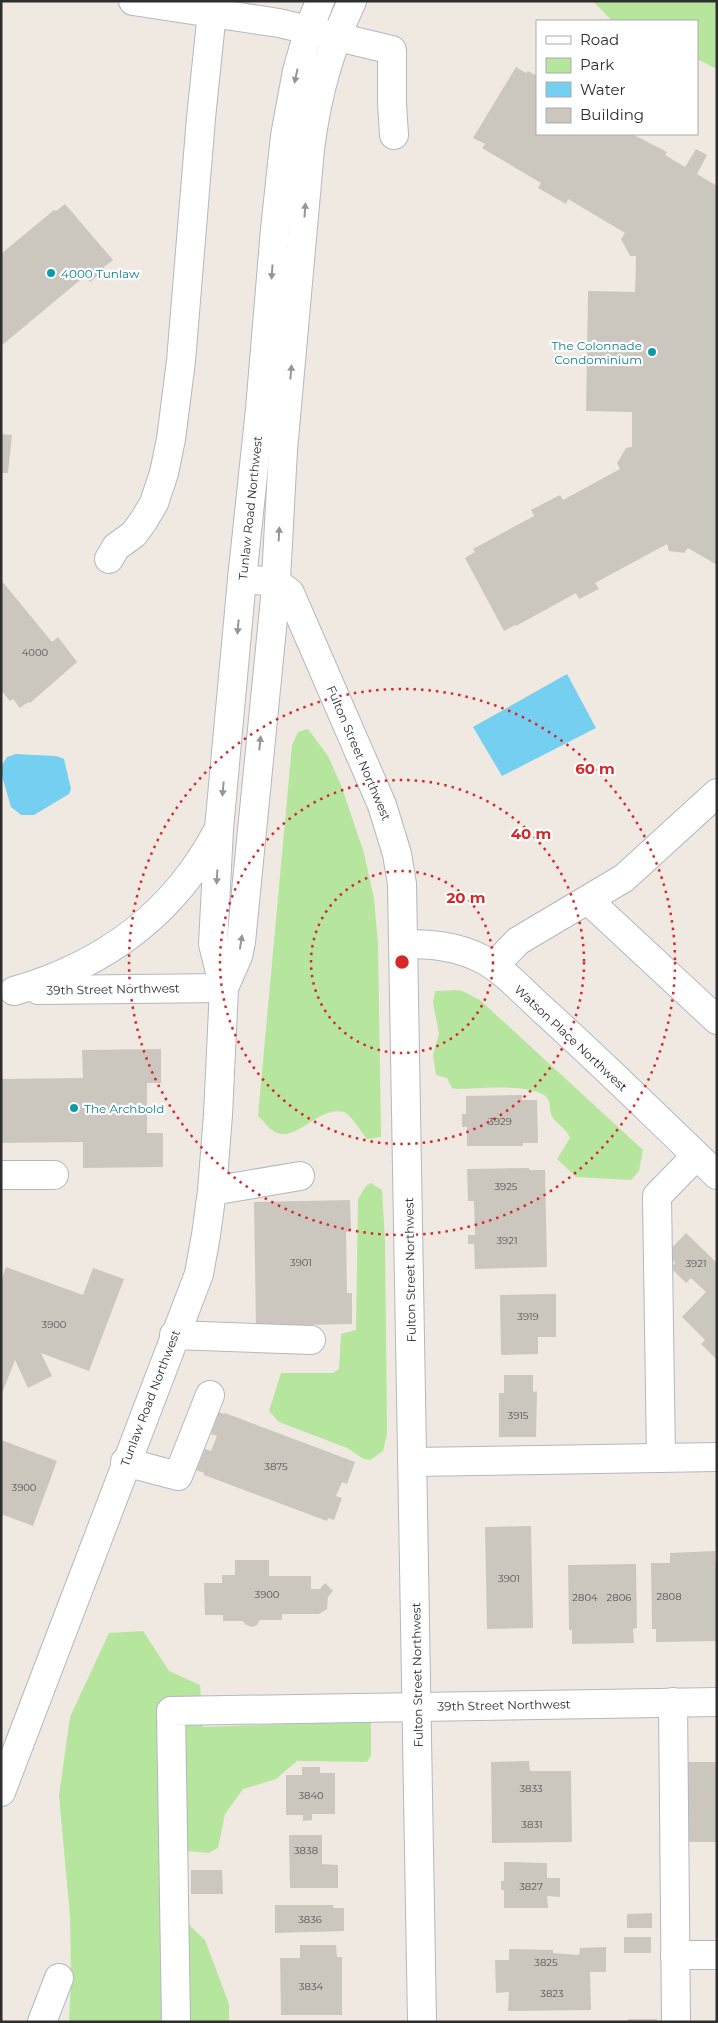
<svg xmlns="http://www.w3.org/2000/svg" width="718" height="2023" font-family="Montserrat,sans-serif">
<rect width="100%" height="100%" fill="#efe9e1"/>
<g fill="#b6e59e">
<polygon points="593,1 717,1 717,69 697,59 697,21 612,21"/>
<path d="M308 729 328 756 341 785 364 853 374 899 378 944 381 1137 367 1139C362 1133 350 1114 344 1112 319 1105 296 1143 275 1132 269 1129 263 1120 258 1116L292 745 298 732Z"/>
<path d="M460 990 480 1000 643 1150 639 1171 631 1180 576 1177 557 1159 570 1138C566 1128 559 1126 553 1118 549 1113 551 1105 548 1099 537 1082 476 1089 457 1089L452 1088 447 1078 436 1075 433 1055 439 1034 433 1002 435 991Z"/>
<polygon points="371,1183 382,1190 385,1241 387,1434 383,1451 370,1460 364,1459 347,1448 279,1422 269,1411 281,1373 333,1373 339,1369 341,1334 356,1330 358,1199 366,1186"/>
<polygon points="143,1631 169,1671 200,1685 203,1727 371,1721 371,1755 367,1762 297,1761 276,1779 243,1789 225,1814 218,1848 208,1853 189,1851 173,1891 183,1919 205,1940 229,2004 229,2022 69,2022 71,1978 70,1916 59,1796 70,1717 109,1633"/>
</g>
<g fill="#75cff0">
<polygon points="567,674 596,728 502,776 473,727"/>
<polygon points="16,754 56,756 64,759 71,789 69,794 34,815 21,815 11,807 2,776 2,765 7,757"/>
</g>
<g fill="#cbc7bf">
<polygon points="516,67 526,73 528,71 537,76 537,134 632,134 667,152 665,155 685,167 696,149 707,155 697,174 717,186 717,565 688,548 684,553 669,551 667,544 595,583 599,589 579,599 576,593 516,626 515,625 504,631 465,558 475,552 473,549 534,516 531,510 560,495 563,500 620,469 617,463 626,448 632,447 632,412 586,411 588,291 635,292 636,256 630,256 621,239 625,233 568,199 566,204 538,188 541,183 482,148 485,144 473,138"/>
<polygon points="65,204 113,260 104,267 105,269 90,282 85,276 1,346 1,254 54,210 56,211"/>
<polygon points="1,434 12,435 8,473 1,473"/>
<polygon points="1,580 52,642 58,637 77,662 30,703 28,702 20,708 13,699 10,701 1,690"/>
<polygon points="161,1049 161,1083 147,1083 147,1133 163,1133 163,1167 83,1168 83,1142 1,1143 1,1079 83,1078 82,1050"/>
<polygon points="522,1095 522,1100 537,1100 538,1143 523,1143 523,1146 467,1146 467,1127 462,1127 462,1114 466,1114 466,1096"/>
<polygon points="529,1168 529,1170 545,1170 547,1267 475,1269 474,1244 468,1244 468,1235 475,1235 474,1201 468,1201 467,1169"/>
<polygon points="350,1200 351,1231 346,1232 347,1293 352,1293 352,1324 256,1326 254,1202"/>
<polygon points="686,1233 717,1263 717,1360 701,1344 705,1340 682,1317 706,1292 691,1278 686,1283 671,1268 675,1263 666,1254"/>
<polygon points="6,1267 83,1295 93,1268 124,1279 89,1371 41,1353 52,1376 28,1388 15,1360 1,1396 1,1281"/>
<polygon points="556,1294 556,1337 538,1337 538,1354 501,1355 500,1295"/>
<polygon points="504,1375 533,1375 533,1392 537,1391 536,1437 499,1437 499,1393 504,1393"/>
<polygon points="219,1412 224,1414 225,1413 355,1462 347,1484 342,1482 336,1496 342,1498 334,1520 328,1518 327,1521 204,1475 204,1473 196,1470 205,1449 211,1451 217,1436 211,1434"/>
<polygon points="1,1440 57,1461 33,1526 1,1514"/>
<polygon points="531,1526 533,1628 487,1629 485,1527"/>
<polygon points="715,1551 715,1562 717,1562 717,1641 656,1642 656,1629 652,1629 651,1563 670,1563 670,1553"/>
<polygon points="235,1560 269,1560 269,1576 311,1576 311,1589 320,1589 325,1583 333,1591 328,1597 327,1609 319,1614 282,1614 282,1620 260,1620 257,1625 252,1627 246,1625 243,1621 223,1621 223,1615 205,1615 204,1583 222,1583 222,1575 235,1575"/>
<polygon points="636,1564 637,1628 633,1629 634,1643 572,1644 572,1630 569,1630 568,1565"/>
<polygon points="529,1761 530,1771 571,1771 572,1842 492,1843 491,1762"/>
<polygon points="686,1762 717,1762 717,1842 684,1842"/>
<polygon points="302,1767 320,1767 320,1773 335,1773 335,1814 312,1814 312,1820 303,1821 303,1815 286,1815 286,1775 302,1775"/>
<polygon points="289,1835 322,1835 322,1864 338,1865 338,1888 290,1888"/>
<polygon points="504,1862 547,1863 547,1878 560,1878 560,1897 547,1896 548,1908 504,1908 504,1890 501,1890 501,1881 504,1881"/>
<polygon points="191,1870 222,1870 223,1894 191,1894"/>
<polygon points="275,1905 333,1905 333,1908 344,1908 344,1931 275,1933"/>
<polygon points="652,1913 652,1928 627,1928 627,1914"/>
<rect x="624" y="1937" width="27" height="16"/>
<polygon points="300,1945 336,1945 337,1957 342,1957 342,2015 281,2015 280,1958 300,1958"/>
<polygon points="606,1947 606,1972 590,1972 591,2010 508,2011 509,1992 496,1993 495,1960 509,1960 509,1949 553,1950 553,1953 579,1955 580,1948"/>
<rect x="628" y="2019" width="29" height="3"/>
</g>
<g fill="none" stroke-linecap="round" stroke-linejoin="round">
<defs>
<g id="minor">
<polyline points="133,1 279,23 392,50 392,103 394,135"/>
<polyline points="109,559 116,547 134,534 144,520 154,503 164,473 171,439 181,361 201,118 212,12"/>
<polyline points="242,579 276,582 290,593 382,805 397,854 402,884 422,2022"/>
<polyline points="589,901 717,1020"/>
<path d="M404 944C431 944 457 946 482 959 504 970 524 993 543 1010 602 1063 659 1120 717 1175"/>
<polyline points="494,966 518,941 624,878 717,793"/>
<path d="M224 988 238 956 241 942 275 598 283 450 310 149C317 95 329 51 352 1"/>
<polyline points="38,990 224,988"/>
<path d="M14 991C104 965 173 915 217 832"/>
<polyline points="1,1175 54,1175"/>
<polyline points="212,1191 300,1176"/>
<polyline points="174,1335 311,1340"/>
<polyline points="661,1458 657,1196 696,1156"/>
<polyline points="125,1462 178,1476 210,1395"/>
<polyline points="413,1462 717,1457"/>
<polyline points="673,1702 676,2022"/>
<polyline points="1,1792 199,1274 206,1235 212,1191 218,1115 224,988 213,944 219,829 242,579 260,409 275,229 285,136 297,71 309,29 320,1"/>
<polyline points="675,1955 717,1955"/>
<polyline points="42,2022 59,1978"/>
<polyline points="176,2022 171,1711 717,1702"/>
</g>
</defs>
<use href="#minor" stroke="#b4b7c1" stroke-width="30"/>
<use href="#minor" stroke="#fff" stroke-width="28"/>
</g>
<defs><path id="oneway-solid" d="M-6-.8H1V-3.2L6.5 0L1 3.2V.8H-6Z" transform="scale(1.25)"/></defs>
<g fill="#969696">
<use href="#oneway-solid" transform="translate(296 76) rotate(102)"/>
<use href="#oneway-solid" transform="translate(305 210) rotate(-86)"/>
<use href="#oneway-solid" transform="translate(272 272) rotate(94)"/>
<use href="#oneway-solid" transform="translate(291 372) rotate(-85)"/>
<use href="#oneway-solid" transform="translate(279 534) rotate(-87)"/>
<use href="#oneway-solid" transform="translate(238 627) rotate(95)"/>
<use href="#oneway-solid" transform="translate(260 743) rotate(-84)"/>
<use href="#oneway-solid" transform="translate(223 789) rotate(95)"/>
<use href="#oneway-solid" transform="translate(217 877) rotate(93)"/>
<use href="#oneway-solid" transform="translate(241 942) rotate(-81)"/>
</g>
<g fill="none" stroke="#d62828" stroke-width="2.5" stroke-dasharray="2.5 5">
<circle cx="402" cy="962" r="91"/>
<circle cx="402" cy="962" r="182"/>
<circle cx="402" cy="962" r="273"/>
</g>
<g fill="#0f9aa8" stroke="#fff" stroke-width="2">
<circle cx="51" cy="273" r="5"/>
<circle cx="652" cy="352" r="5"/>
<circle cx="74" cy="1108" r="5"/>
</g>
<g text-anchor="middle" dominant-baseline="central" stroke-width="4.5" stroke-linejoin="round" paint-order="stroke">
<g font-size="10" fill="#555452">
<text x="35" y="652">4000</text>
<text x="500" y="1121">3929</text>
<text x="506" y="1186">3925</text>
<text x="507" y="1240">3921</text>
<text x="301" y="1262">3901</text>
<text x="696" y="1263">3921</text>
<text x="528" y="1316">3919</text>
<text x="54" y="1324">3900</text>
<text x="518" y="1415">3915</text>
<text x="276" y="1466">3875</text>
<text x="24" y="1487">3900</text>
<text x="509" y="1578">3901</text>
<text x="267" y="1594">3900</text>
<text x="669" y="1596">2808</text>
<text x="585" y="1597">2804</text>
<text x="619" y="1597">2806</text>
<text x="531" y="1788">3833</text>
<text x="311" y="1795">3840</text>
<text x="532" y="1824">3831</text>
<text x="306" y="1850">3838</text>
<text x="531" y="1886">3827</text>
<text x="310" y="1919">3836</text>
<text x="546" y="1962">3825</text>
<text x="311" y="1986">3834</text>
<text x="552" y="1993">3823</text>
</g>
<g font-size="12" fill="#0d838f" stroke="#fff" text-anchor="start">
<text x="61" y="273">4000 Tunlaw</text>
<text x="642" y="345" text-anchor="end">The Colonnade<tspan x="642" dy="14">Condominium</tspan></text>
<text x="84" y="1108">The Archbold</text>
</g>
<g font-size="12" fill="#2e2e2e" stroke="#fff">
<text transform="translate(250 508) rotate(-84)">Tunlaw Road Northwest</text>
<text transform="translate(359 753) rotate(67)">Fulton Street Northwest</text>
<text transform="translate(113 989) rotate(-1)">39th Street Northwest</text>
<text transform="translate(571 1038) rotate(43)">Watson Place Northwest</text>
<text transform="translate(410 1270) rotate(-91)">Fulton Street Northwest</text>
<text transform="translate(150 1398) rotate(-69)">Tunlaw Road Northwest</text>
<text transform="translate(417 1675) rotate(-91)">Fulton Street Northwest</text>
<text transform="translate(504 1705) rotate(-1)">39th Street Northwest</text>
</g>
</g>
<circle cx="402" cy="962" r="8" fill="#d62828" stroke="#fff" stroke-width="2.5"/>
<g font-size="15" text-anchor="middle" font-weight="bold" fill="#d62828" stroke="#fff" stroke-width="4.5" stroke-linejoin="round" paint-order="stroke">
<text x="595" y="774">60 m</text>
<text x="531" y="839">40 m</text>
<text x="466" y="903">20 m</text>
</g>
<rect width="718" height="2023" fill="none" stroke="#2e2e2e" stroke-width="5"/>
<rect x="536" y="20" width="162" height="115" fill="#ffffff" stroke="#ababab"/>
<rect x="546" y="36" width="25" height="8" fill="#ffffff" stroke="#ababab"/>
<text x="580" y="45" font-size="15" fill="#2e2e2e">Road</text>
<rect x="546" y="58" width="25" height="15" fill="#b6e59e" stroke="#ababab"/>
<text x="580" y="70" font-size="15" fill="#2e2e2e">Park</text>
<rect x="546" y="82" width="25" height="15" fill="#75cff0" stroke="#ababab"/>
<text x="580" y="95" font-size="15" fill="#2e2e2e">Water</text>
<rect x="546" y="108" width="25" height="15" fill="#cbc7bf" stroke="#ababab"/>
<text x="580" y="120" font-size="15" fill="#2e2e2e">Building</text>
</svg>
